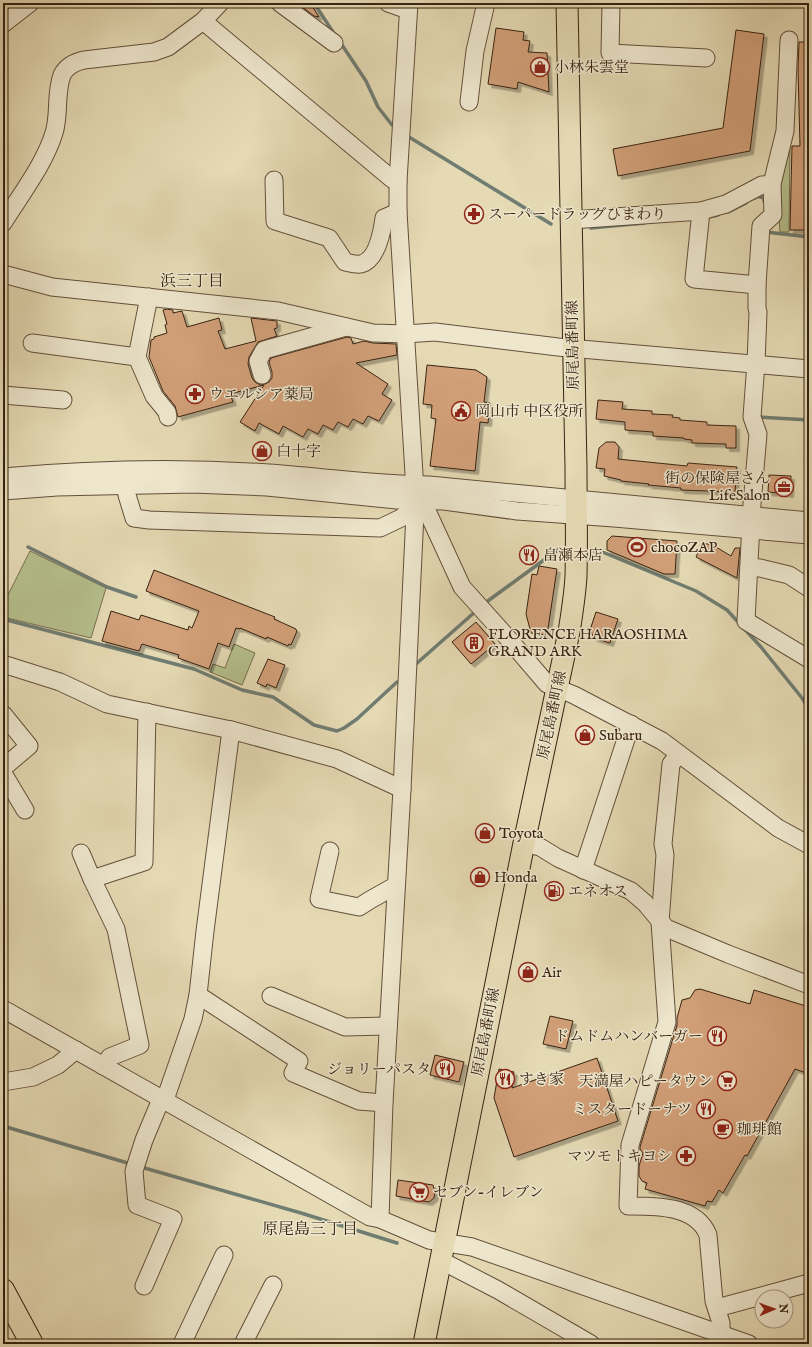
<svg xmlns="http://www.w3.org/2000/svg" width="812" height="1347" font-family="'IM FELL English','Noto Serif JP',serif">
<defs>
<filter id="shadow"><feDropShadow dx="3.5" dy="3.5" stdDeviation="0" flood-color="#0004"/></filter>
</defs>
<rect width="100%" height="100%" fill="#e5dab4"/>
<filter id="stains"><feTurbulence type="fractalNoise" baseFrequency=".005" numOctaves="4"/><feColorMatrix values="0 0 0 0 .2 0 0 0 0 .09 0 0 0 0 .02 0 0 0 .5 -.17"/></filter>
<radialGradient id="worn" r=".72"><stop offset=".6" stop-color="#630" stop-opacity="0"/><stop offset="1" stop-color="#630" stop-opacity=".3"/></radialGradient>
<g fill="#b5bf8c" stroke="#76704e">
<polygon points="790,145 789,232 780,232 777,186"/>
<polygon points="30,551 106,588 91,638 3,617 3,600 5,601"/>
<polygon points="234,644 255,653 242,685 210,672 213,664 225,668"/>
</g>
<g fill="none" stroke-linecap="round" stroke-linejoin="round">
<g stroke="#707d72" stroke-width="3.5">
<polyline points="314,3 335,35"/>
<polyline points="340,42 366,81 378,107 392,125"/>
<polyline points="409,137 551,224"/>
<polyline points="755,198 757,196 764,198 764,201"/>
<polyline points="728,212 746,203"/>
<polyline points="705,218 718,215"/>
<polyline points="591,228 645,223"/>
<polyline points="766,232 809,237"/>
<polyline points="759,417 809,420"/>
<polyline points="28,547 107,587 136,597"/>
<polyline points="594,551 600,551 696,591 727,610 761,647 802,698 809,709"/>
<polyline points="485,603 559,549"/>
<polyline points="3,619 194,669 242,690 273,697 314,725 337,731 344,728 357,719 397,682"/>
<polyline points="416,664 476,611"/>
<polyline points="3,1126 131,1164"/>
<polyline points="141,1167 301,1213 397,1243"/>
</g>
</g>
<g fill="#d2a079" stroke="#382211" filter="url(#shadow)">
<polygon points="297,3 310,3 319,17 314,16"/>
<polygon points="496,28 524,32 523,40 530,41 528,52 547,53 549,92 518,82 517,89 488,84"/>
<polygon points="736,30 764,34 750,151 618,176 613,149 723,128"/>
<polygon points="799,42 809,42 809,230 790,230 792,146 800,146 798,69"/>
<polygon points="167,309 173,310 173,313 182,311 187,327 219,318 222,330 218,331 225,349 256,341 251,318 277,321 277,328 274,329 277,336 258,342 249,357 248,364 252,378 255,382 260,385 265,384 269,382 272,378 272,372 269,362 271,358 347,337 351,338 353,344 364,341 373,343 396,344 397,355 356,363 388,384 382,394 392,400 379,421 368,416 363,424 353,419 348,427 338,422 333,430 323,425 318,434 308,429 303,437 283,426 279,434 259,423 255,431 240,422 264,385 230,394 233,402 178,417 175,406 163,391 149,357 151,340 154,339 154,337 167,333 165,325 167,324 163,310"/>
<polygon points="427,365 476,370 487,377 484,402 490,403 488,423 480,422 475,471 430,466 436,419 431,418 432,405 423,404"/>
<polygon points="598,400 623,402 622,409 652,411 652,414 673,415 672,417 680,418 680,420 707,422 707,425 736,426 736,448 726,448 726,444 692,443 692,440 684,439 684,438 653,436 653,432 625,430 625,422 596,419"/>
<polygon points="606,442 615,442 619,447 618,459 687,466 688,463 737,467 735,492 681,490 681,488 648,485 649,484 621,481 621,480 604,476 605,469 596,468 599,448"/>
<polygon points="769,475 791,476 790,494 768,492"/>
<polygon points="612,536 677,541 675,574 664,574 607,550 607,541"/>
<polygon points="702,544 711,544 731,556 735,548 740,548 737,578 696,557"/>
<polygon points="539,566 557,569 547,635 531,633 526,614 532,574 537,575"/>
<polygon points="154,570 275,617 274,619 296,629 296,630 297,631 291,645 289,644 288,646 267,637 266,639 240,628 240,629 236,628 229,647 218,643 209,669 178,658 179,655 142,644 139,651 102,641 111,611 139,620 141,615 188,630 189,626 192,628 199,611 146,591"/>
<polygon points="596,612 618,619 610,643 594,638 590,630"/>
<polygon points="476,622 495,644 471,664 452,642"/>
<polygon points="268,659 285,665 276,688 267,684 266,687 257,683"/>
<polygon points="700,989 750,1004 754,990 809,1007 809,1074 795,1069 747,1156 745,1155 723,1193 719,1190 712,1202 707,1201 705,1206 645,1189 647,1183 642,1181 639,1176 639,1166 643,1153 640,1149 640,1147 677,1025 677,1018 682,1000 690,998 695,990"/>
<polygon points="550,1016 573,1021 566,1049 543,1044"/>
<polygon points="435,1055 464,1062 459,1082 430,1075"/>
<polygon points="597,1058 618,1121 514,1157 494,1098 499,1069 514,1072 512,1088"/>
<polygon points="398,1180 433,1185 435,1192 434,1198 429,1202 396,1196"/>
</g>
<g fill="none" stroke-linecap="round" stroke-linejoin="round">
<defs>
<g id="minor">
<polyline points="280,3 334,43"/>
<polyline points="388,3 408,10"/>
<polyline points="611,3 610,53 706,58"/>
<polyline points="203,21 392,179 398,181"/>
<polyline points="3,24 30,3"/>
<polyline points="789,40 785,131 772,184 773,215 761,226 757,285 757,308 758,312 756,363 752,417 758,434 752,504 746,621 809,659"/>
<polyline points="469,102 475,51 486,3"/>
<path d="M274 180 275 221 329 238 345 262C350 263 356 265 361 264 377 260 382 232 384 218L398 212"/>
<polyline points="701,211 694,279 757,285"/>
<polyline points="571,220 701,211 726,204 762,185 772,184"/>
<path d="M3 223C21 194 44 165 54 133 60 114 55 94 62 75 66 67 75 62 84 60L154 52 168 47 203 21 220 3"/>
<polyline points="3,274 52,287 278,311 373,333 405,334 435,332 558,347 809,369"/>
<polyline points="149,297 137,357 154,396 167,412 168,417"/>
<polyline points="32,343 137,357"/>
<polyline points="262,375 258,361 264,350 346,327"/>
<polyline points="3,395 63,400"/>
<path d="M3 477C91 469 180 467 269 473 322 477 375 484 429 485L809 521"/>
<polyline points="126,485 127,495 134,518 149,520 380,528 401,518 414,507 428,513 462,587 506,636 547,684 574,695 662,741 778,828 809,845"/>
<polyline points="3,491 57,487 192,484 267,487 397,500 444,501 517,511 614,518 809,535"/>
<polyline points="749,567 760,568 789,575 809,588"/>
<polyline points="3,664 60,682 107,704 231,730 337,759 402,789"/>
<polyline points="3,714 29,746 3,768"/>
<path d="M679 754 671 764 663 844 665 855 660 922 667 1022 630 1145 628 1206C655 1206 696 1205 708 1235L714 1301 721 1323V1335"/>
<polyline points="3,773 25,810"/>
<polyline points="524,843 540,847 558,858 631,891 645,903 666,928 728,954 809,985"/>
<polyline points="330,851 319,899 359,907 370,900 395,886"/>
<polyline points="81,853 92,879 144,862 147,712"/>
<polyline points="583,870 631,724"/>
<polyline points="92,879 116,929 140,1045 110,1057 103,1066"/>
<polyline points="198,995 299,1061 293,1073 359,1101 384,1103"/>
<polyline points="271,996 345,1027 388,1026"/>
<polyline points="3,1009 370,1217 380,1219 429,1240 472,1247 749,1344"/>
<polyline points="3,1082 33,1077 58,1065 76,1050"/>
<polyline points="380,1219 384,1103 402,789 415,513 414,474 398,212 398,181 409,3"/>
<polyline points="440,1260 498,1290 591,1344"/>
<polyline points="144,1286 173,1219 137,1205 134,1171 144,1140 159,1104 167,1094 193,1019 198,995 205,931 231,730"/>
<polyline points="717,1308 809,1283"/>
<polyline points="182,1344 224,1255"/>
<polyline points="243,1344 273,1285"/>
</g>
<path id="major" d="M424 1344 524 843 569 632C572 613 575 595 576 576 577 540 576 504 576 468L567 3"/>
<polyline id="highway" points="3,1290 32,1344"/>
</defs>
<use href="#minor" stroke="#63503a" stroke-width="19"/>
<use href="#major" stroke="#382211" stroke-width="23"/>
<use href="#highway" stroke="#382211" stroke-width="24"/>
<use href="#minor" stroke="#eee7ce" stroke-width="17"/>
<use href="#major" stroke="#e5dab4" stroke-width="21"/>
<use href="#highway" stroke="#e5dab4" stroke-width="22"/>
</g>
<defs>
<symbol id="shop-ring" viewBox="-11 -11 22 22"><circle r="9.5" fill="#eee7ce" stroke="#8f2418" stroke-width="1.5"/><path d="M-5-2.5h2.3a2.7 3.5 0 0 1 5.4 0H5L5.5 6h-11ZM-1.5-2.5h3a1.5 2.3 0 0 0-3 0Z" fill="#8f2418"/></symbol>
<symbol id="pharmacy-ring" viewBox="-11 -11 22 22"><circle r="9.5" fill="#eee7ce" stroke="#8f2418" stroke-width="1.5"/><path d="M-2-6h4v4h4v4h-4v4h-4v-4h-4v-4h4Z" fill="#8f2418"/></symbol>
<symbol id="civic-ring" viewBox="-11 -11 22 22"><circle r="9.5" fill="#eee7ce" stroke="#8f2418" stroke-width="1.5"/><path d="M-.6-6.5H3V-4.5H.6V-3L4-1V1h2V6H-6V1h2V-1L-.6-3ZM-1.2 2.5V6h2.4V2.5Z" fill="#8f2418"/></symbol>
<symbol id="office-ring" viewBox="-11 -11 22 22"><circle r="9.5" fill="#eee7ce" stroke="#8f2418" stroke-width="1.5"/><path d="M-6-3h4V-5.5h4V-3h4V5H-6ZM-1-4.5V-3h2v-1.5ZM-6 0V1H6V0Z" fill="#8f2418"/></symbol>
<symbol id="stadium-ring" viewBox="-11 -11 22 22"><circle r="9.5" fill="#eee7ce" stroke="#8f2418" stroke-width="1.5"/><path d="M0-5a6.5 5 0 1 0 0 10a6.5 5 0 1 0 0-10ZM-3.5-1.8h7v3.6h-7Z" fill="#8f2418"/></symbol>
<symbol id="restaurant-ring" viewBox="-11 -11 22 22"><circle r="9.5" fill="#eee7ce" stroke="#8f2418" stroke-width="1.5"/><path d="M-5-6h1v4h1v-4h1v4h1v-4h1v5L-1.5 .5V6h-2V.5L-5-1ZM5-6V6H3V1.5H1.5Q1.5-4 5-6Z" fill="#8f2418"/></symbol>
<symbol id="building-ring" viewBox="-11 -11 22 22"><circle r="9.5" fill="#eee7ce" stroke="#8f2418" stroke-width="1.5"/><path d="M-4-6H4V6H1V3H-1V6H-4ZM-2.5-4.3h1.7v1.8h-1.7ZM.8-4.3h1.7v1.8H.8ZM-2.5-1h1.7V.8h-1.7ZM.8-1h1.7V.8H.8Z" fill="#8f2418"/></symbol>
<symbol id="fuel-ring" viewBox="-11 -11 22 22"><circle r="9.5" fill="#eee7ce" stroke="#8f2418" stroke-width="1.5"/><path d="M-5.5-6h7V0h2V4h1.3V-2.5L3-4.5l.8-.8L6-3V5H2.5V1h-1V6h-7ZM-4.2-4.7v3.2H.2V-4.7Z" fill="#8f2418"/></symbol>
<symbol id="supermarket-ring" viewBox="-11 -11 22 22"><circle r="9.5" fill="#eee7ce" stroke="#8f2418" stroke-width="1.5"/><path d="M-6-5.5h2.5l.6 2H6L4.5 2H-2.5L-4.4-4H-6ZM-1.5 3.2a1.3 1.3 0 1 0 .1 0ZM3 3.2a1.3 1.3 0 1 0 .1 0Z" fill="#8f2418"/></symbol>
<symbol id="cafe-ring" viewBox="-11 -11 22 22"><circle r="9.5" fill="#eee7ce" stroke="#8f2418" stroke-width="1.5"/><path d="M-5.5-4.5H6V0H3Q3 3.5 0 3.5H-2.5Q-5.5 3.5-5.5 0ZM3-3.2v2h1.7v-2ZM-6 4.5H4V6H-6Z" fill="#8f2418"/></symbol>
</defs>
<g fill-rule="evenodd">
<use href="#shop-ring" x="529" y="56" width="22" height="22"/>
<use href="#pharmacy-ring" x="463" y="203" width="22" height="22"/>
<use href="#pharmacy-ring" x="184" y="383" width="22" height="22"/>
<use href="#civic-ring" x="450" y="400" width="22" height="22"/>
<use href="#shop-ring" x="251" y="440" width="22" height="22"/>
<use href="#office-ring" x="773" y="476" width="22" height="22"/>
<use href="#stadium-ring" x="626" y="536" width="22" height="22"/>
<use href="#restaurant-ring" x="518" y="544" width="22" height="22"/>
<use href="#building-ring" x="463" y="632" width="22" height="22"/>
<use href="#shop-ring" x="574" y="724" width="22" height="22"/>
<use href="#shop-ring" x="474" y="822" width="22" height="22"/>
<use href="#shop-ring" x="469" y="866" width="22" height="22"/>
<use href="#fuel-ring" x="543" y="880" width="22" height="22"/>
<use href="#shop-ring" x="517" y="961" width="22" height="22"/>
<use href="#restaurant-ring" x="706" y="1025" width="22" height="22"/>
<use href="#restaurant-ring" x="434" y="1058" width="22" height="22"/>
<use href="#restaurant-ring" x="494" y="1068" width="22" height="22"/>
<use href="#supermarket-ring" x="716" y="1070" width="22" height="22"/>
<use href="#restaurant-ring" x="695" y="1098" width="22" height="22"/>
<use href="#cafe-ring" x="712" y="1118" width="22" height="22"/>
<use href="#pharmacy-ring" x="675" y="1145" width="22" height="22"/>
<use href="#supermarket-ring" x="408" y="1181" width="22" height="22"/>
</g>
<g text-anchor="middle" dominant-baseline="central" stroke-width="3" stroke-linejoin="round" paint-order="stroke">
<g font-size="15" fill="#382211" stroke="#eee7ce" text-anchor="start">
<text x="554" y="67">小林朱雲堂</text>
<text x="488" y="214">スーパードラッグひまわり</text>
<text x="209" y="394">ウエルシア薬局</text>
<text x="475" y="411">岡山市 中区役所</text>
<text x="276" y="451">白十字</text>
<text x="770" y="478" text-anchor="end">街の保険屋さん<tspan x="770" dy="17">LifeSalon</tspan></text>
<text x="651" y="547">chocoZAP</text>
<text x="543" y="555">畠瀬本店</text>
<text x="488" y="634">FLORENCE HARAOSHIMA<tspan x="488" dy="17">GRAND ARK</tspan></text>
<text x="599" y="735">Subaru</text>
<text x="499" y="833">Toyota</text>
<text x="494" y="877">Honda</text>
<text x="568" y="891">エネオス</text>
<text x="542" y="972">Air</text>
<text x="703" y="1036" text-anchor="end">ドムドムハンバーガー</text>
<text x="431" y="1069" text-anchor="end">ジョリーパスタ</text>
<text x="519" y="1079">すき家</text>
<text x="713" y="1081" text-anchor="end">天満屋ハピータウン</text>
<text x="692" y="1109" text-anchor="end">ミスタードーナツ</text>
<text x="737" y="1129">珈琲館</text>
<text x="672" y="1156" text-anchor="end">マツモトキヨシ</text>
<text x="433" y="1192">セブン-イレブン</text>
</g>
<g font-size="15" fill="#382211" stroke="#eee7ce">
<text transform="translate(573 345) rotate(-91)">原尾島番町線</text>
<text transform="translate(552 715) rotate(-78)">原尾島番町線</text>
<text transform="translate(486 1032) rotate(-79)">原尾島番町線</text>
</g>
<g font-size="16" fill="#382211" stroke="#eee7ce">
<text x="192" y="282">浜三丁目</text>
<text x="310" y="1230">原尾島三丁目</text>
</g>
</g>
<rect width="812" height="1347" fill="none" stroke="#e5dab4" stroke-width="16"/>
<rect x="4" y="4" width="804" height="1339" fill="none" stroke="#382211" stroke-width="2"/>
<rect x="8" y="8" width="796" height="1331" fill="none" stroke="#382211"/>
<g transform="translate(774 1309) rotate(88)"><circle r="19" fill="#eee7ce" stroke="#a59882"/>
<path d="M0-3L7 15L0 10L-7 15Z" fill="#8f2418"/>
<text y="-6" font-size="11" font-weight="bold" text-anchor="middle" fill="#382211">N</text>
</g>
<rect width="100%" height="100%" filter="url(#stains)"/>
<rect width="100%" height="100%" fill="url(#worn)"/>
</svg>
